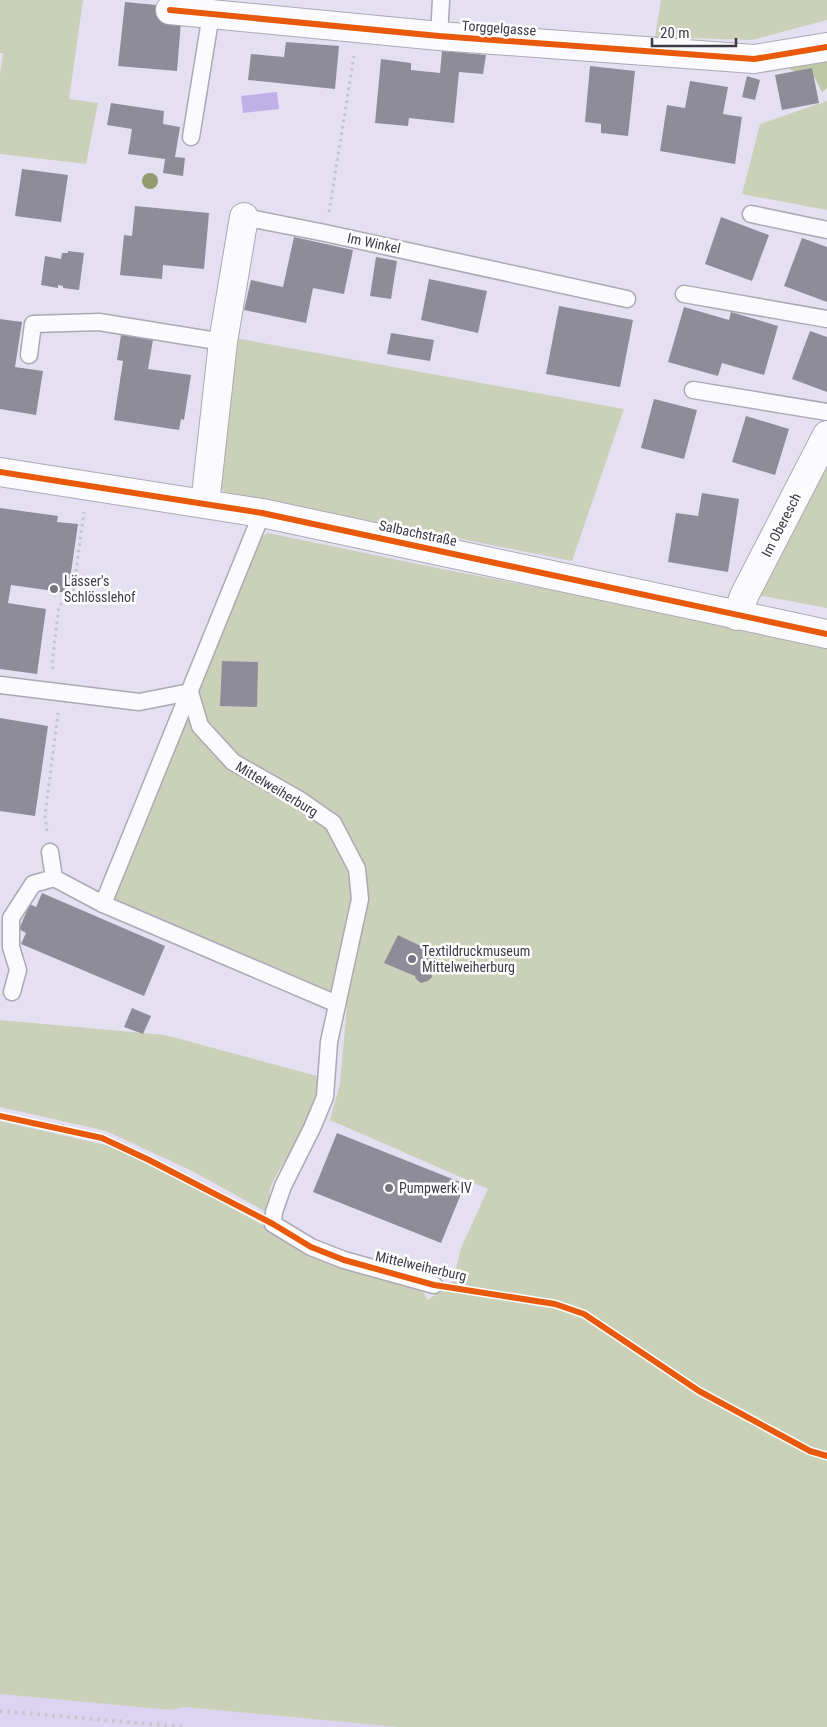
<svg xmlns="http://www.w3.org/2000/svg" width="827" height="1727" font-family="'Roboto Condensed',sans-serif">
<rect width="100%" height="100%" fill="#e4e0f1"/>
<polygon fill="#dcd4f2" points="0,1694 171,1710 183,1707 398,1727 0,1727"/>
<g fill="#cad1b8">
<polygon points="0,0 83,0 69,99 98,103 86,164 0,154 0,74 3,53 0,53"/>
<polygon points="661,0 827,0 827,20 752,40 655,37"/>
<polygon points="827,101 827,210 742,194 760,124"/>
<polygon points="235,338 624,409 572,561 225,492 216,484"/>
<polygon points="827,451 827,608 758,595"/>
<polygon points="268,533 442,569 827,643 827,1727 398,1727 183,1707 171,1710 0,1694 0,1121 110,1146 144,1159 275,1232 302,1253 336,1266 423,1292 428,1300 453,1281 461,1248 488,1189 330,1120 340,1084 347,1006 333,992 113,901 257,540"/>
<polygon points="0,1020 165,1035 321,1077 318,1098 307,1125 278,1172 270,1188 268,1213 192,1171 106,1131 0,1107"/>
</g>
<polygon fill="#bfc8a4" points="810,43 827,45 827,88 822,92 815,78 810,71 798,74 790,69"/>
<polygon fill="#c1afe8" points="277,92 279,109 243,113 241,96"/>
<g fill="#8f8c99">
<polygon points="125,2 167,6 181,21 177,71 118,66"/>
<polygon points="286,42 339,46 335,89 248,80 251,54 284,57"/>
<polygon points="442,51 486,55 483,74 459,72 454,123 409,118 408,126 375,123 381,59 411,63 411,70 440,73"/>
<polygon points="590,66 635,71 628,136 601,133 601,124 585,122"/>
<polygon points="812,68 819,103 782,110 775,75"/>
<polygon points="747,76 760,80 755,100 742,97"/>
<polygon points="690,81 728,87 723,114 742,117 735,164 660,151 667,105 685,108"/>
<polygon points="111,103 164,111 163,124 180,127 175,157 185,158 183,176 163,173 165,159 128,154 132,129 107,125"/>
<polygon points="22,169 68,175 61,222 15,216"/>
<polygon points="135,206 209,213 204,269 163,265 162,279 120,275 124,235 132,236"/>
<polygon points="721,217 769,235 752,281 705,264"/>
<polygon points="294,237 353,250 344,294 313,288 306,323 244,310 251,280 283,287"/>
<polygon points="802,238 827,247 827,302 784,286"/>
<polygon points="68,251 84,253 79,290 63,288 63,286 58,285 58,288 41,285 45,256 61,259 62,253 68,253"/>
<polygon points="376,257 397,261 391,299 370,296"/>
<polygon points="429,279 487,291 478,333 421,320"/>
<polygon points="559,306 633,320 620,387 546,374"/>
<polygon points="684,307 729,320 731,312 778,326 764,375 722,363 718,376 668,362"/>
<polygon points="0,319 22,322 15,367 43,371 36,415 0,409"/>
<polygon points="810,331 827,337 827,392 792,379"/>
<polygon points="391,333 434,340 430,361 387,354"/>
<polygon points="121,335 153,340 148,369 191,375 184,420 181,419 179,430 114,420 123,361 117,360"/>
<polygon points="654,399 697,410 684,459 641,448"/>
<polygon points="746,416 789,429 775,475 732,462"/>
<polygon points="702,493 739,499 728,572 668,562 676,513 698,516"/>
<polygon points="0,508 58,516 57,522 78,524 68,593 11,585 8,603 46,609 37,674 0,669"/>
<polygon points="222,661 258,662 257,707 220,706"/>
<polygon points="0,718 48,726 35,816 0,811"/>
<polygon points="42,893 165,946 144,996 21,944 26,933 19,929 30,904 36,907"/>
<polygon points="398,935 439,955 431,970 432,977 428,981 421,983 416,979 415,976 384,963"/>
<polygon points="132,1008 151,1016 143,1034 124,1027"/>
<polygon points="337,1133 465,1184 441,1243 313,1192"/>
</g>
<g fill="none" stroke-linecap="round" stroke-linejoin="round">
<defs>
<g id="service">
<polyline points="439,36 441,0"/>
<polyline points="191,137 211,14"/>
<polyline points="751,214 827,230"/>
<polyline points="244,217 325,233 627,299"/>
<polyline points="684,294 827,319"/>
<polyline points="29,355 33,324 99,322 223,342"/>
<polyline points="693,390 827,412"/>
<polyline points="0,685 139,702 190,692"/>
<polyline points="190,692 200,726 233,762 300,800 333,823 357,869 360,899 329,1042 325,1097 312,1128 283,1186 274,1212 273,1224 311,1247 344,1260 434,1285"/>
<polyline points="50,852 54,878 103,904 337,1004"/>
<polyline points="103,904 262,513"/>
<polyline points="12,992 18,970 11,947 11,918 33,884 54,878"/>
</g>
<g id="minor">
<polyline points="170,10 439,36 754,59 827,47"/>
<polyline points="0,472 262,513 827,634"/>
<polyline points="205,504 223,342 244,217"/>
<polyline points="737,616 744,596 827,435"/>
</g>
</defs>
<use href="#service" stroke="#aca8b6" stroke-width="19"/>
<use href="#minor" stroke="#aca8b6" stroke-width="30"/>
<g stroke="#c5c3ca" stroke-width="3" stroke-dasharray="2.5 4" stroke-linecap="butt">
<polyline points="329,212 354,56"/>
<polyline points="53,669 52,664 59,606 73,592 84,512"/>
<polyline points="47,831 45,816 58,713"/>
</g>
<use href="#service" stroke="#fbfafd" stroke-width="16"/>
<use href="#minor" stroke="#fbfafd" stroke-width="28"/>
<polyline stroke="#c6c5ca" stroke-width="4" stroke-dasharray="2.5 5" stroke-linecap="butt" points="0,1711 185,1727"/>
<defs>
<g id="cycleway">
<polyline points="170,10 439,36 754,59 827,47"/>
<polyline points="0,472 262,513 827,634"/>
<polyline points="0,1116 102,1138 149,1160 273,1224 311,1247 344,1260 434,1285 555,1304 584,1314 699,1391 810,1451 827,1456"/>
</g>
</defs>
<use href="#cycleway" stroke="#fff" stroke-width="9"/>
<use href="#cycleway" stroke="#e8590c" stroke-width="6"/>
</g>
<circle fill="#939a6d" cx="150" cy="181" r="8"/>
<g fill="#787482" stroke="#fff" stroke-width="2">
<circle cx="54" cy="589" r="5"/>
<circle cx="412" cy="959" r="5"/>
<circle cx="389" cy="1188" r="5"/>
</g>
<g text-anchor="middle" dominant-baseline="central" stroke-width="5" stroke-linejoin="round" paint-order="stroke">
<g font-size="14" fill="#3e3a47" stroke="#fff">
<text transform="translate(499 28) rotate(4)">Torggelgasse</text>
<text transform="translate(374 243) rotate(12)">Im Winkel</text>
<text transform="translate(781 525) rotate(-63)">Im Oberesch</text>
<text transform="translate(418 533) rotate(12)">Salbachstraße</text>
<text transform="translate(277 789) rotate(31)">Mittelweiherburg</text>
<text transform="translate(421 1266) rotate(13)">Mittelweiherburg</text>
</g>
<g font-size="14" fill="#3e3a47" stroke="#fff" text-anchor="start">
<text x="64" y="581">Lässer's<tspan x="64" dy="16">Schlösslehof</tspan></text>
<text x="422" y="951">Textildruckmuseum<tspan x="422" dy="16">Mittelweiherburg</tspan></text>
<text x="399" y="1188">Pumpwerk IV</text>
</g>
</g>
<path d="M652 38v8h84v-8" fill="none" stroke="#3e3a47" stroke-width="2.5"/>
<text x="660" y="38" font-size="15" fill="#3e3a47" stroke="#ffffff" stroke-width="4" paint-order="stroke">20 m</text>
</svg>
